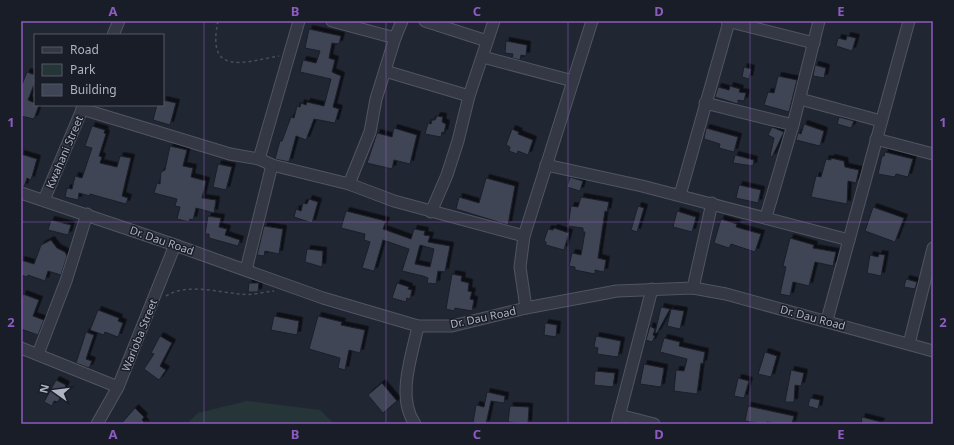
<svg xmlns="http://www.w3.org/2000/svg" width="954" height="445" font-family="'Noto Sans',sans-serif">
<defs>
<filter id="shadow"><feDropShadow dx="3.5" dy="-3.5" stdDeviation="0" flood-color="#0009"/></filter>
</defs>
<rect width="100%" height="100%" fill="#212633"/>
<polygon fill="#263538" points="247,401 320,410 334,424 187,424 198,413"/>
<g fill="#3f4554" stroke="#1b1f2a" fill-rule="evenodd" filter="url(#shadow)">
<polygon points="309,29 341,36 339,44 332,43 329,58 335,60 332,72 341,76 333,107 339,109 335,123 314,119 306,140 296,136 289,162 275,159 280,141 282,141 291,117 294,118 297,106 300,107 301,103 306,105 307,102 324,106 331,79 300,72 303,60 316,63 320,51 305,48"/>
<polygon points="847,36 856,38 852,51 836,46 838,38 846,40"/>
<polygon points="506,41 527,45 526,56 521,55 520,60 512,58 513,54 505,53"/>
<polygon points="815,65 826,68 824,78 813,76"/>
<polygon points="744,67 751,69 749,79 742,77"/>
<polygon points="27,72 35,75 35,82 28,100 35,103 35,105 39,105 34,119 21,116 21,87"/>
<polygon points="778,76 797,80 789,112 764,105 768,92 774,93"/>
<polygon points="730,86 740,89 739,92 746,93 744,101 738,100 738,104 715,97 718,87 729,90"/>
<polygon points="163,100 176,103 170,125 153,120 157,105 163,105"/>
<polygon points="437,116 443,117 442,122 446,124 444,133 442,132 441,137 425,134 428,123 431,124 432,120 435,120"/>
<polygon points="839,117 854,121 851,128 837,124"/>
<polygon points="804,124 824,131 820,146 796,140 798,133 801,134"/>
<polygon points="92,126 105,130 104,133 106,134 99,156 102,157 100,163 117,167 120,156 131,158 122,196 128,198 126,204 90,194 90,196 79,193 78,200 65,197 67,188 72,189 75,176 82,178 92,148 85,146"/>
<polygon points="772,127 784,132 772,157 770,156 774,138 768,135"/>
<polygon points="394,128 417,135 410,164 394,160 392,169 367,163 377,133 392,137"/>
<polygon points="706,128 738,137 734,152 719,148 720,144 704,139"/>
<polygon points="512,129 519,132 518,134 533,140 528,155 518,151 517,154 509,151 510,147 506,145"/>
<polygon points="170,146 187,150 183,166 193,168 191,177 206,181 202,198 216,200 214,213 196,208 193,220 190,219 189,222 177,219 180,207 175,206 177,199 154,193 157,183 160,184 161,172 165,170"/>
<polygon points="885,152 913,159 908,177 896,174 895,177 878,174 882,156 884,156"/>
<polygon points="21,154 37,159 31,180 27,178 24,187 21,186"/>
<polygon points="735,155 754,160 753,166 733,163"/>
<polygon points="831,158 844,161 845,167 859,170 856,183 848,181 847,204 811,197 816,176 821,177 826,159 831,160"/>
<polygon points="218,164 232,167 226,190 213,187"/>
<polygon points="570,177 583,181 580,191 567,187"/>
<polygon points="486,178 515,186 508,225 456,209 459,197 479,203"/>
<polygon points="739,185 761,190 758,203 736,198"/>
<polygon points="581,197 609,202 607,212 605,211 598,258 606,260 604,272 595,270 595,274 575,270 575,267 569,266 572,253 581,255 585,232 583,232 583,228 568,226 571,206 578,207"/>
<polygon points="309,199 318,202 312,223 294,217 296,209 301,211 303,203 307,204"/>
<polygon points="638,206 644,208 637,232 631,230"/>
<polygon points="873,207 904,218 895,242 865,231"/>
<path d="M346 211 386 221 383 229 411 239 414 229 425 231 424 235 430 236 428 242 450 246 445 272 438 271 436 284 427 283 428 278 423 276 402 271 409 249 383 240 374 271 362 268 370 242 364 240 365 234 341 228ZM420 245 434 249 430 267 415 264Z"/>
<polygon points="677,211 696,217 692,232 673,227"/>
<polygon points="208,216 221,218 219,227 227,229 225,235 240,240 238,246 209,238 209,234 205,234"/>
<polygon points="721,219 737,224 736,227 761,234 755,252 731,244 729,248 714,243"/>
<polygon points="51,220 71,225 68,235 48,230"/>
<polygon points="264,226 283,229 279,254 265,251 264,256 257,255"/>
<polygon points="554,228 569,233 564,250 546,245 546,242 544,241 548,229 553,230"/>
<polygon points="790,238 814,245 813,248 836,252 833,266 815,262 809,286 793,282 790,296 780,294 786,267 783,266"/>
<polygon points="51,240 57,248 65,252 67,256 61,275 48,271 45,281 28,275 27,277 21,275 21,260 34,264 41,245"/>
<polygon points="307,249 323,251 322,267 305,262"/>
<polygon points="879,254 885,255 881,276 867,273 870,255 878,257"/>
<polygon points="452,274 462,276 461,281 469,283 468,291 472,292 470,299 474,300 472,311 455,308 454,311 446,309"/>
<polygon points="906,279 917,282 915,289 904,287"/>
<polygon points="249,283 259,283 258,292 248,292"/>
<polygon points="397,283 409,287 408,289 412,290 410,299 407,298 406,302 392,298"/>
<polygon points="23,294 39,300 33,316 44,320 38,335 21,329 21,301"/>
<polygon points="661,307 670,309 657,333 655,333"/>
<polygon points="671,309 684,311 680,329 667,326"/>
<polygon points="98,310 119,318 118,321 123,323 118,337 105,332 104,335 90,330"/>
<polygon points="274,316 299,321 297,335 271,330"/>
<polygon points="318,316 342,322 341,325 365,330 360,353 349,350 345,370 338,368 340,358 309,349"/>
<polygon points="545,323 557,325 556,337 544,335"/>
<polygon points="650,326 655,329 653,335 655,336 652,342 646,340"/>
<polygon points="86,332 94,335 86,359 92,361 89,368 76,363"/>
<polygon points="160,336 172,343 160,366 166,370 159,380 144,369 154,354 151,353"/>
<polygon points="596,336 621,341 618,357 597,354 598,348 594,347"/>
<polygon points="664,338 680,342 679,346 705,352 703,364 701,363 697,394 674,391 676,370 684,371 687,359 660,352"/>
<polygon points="765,352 777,356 771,377 758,374"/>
<polygon points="644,364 664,368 661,387 640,384"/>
<polygon points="791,370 804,373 801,386 795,385 794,402 785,402"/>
<polygon points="595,371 615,373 613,387 594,385"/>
<polygon points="738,378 749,381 744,398 734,396"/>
<polygon points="56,380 66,385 58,402 54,401 52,406 44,402"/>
<polygon points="382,383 397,401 383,413 368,395"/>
<polygon points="487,392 505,396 504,403 491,401 486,424 473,423 476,405 484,407"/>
<polygon points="810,398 820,400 818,409 808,406"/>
<polygon points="510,406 529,407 528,424 508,422"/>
<polygon points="748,406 794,416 792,424 776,424 767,422 766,424 762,424 745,421"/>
<polygon points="135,408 144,417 142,420 146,424 121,424"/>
<polygon points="862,417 881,422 880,424 861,424"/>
</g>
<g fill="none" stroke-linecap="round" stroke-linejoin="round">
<defs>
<g id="minor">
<polyline points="332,21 395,38"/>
<polyline points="425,21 487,41"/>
<polyline points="727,21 814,43"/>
<polyline points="113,35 119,21"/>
<polyline points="483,57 573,81"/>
<polyline points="385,71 469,96"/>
<polyline points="800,99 881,121"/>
<polyline points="705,103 793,125"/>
<polyline points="82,109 230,154 259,159 272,165 349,184 394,201 524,236"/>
<polyline points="876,139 933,154"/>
<polyline points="259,159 299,21"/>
<polyline points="546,165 642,186 849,240"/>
<polyline points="349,184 370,132 376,99 395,38 402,21"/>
<polyline points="21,193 175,245 323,298 418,326 452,326 526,308 617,291 693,288 726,294 933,351"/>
<polyline points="680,195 729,22"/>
<polyline points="44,200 84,105"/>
<polyline points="431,212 447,175 458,141 469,96 494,21"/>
<polyline points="766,217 793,125 819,21"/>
<polyline points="246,270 272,165"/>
<polyline points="693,288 712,203"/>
<polyline points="526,308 520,267 524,236 592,21"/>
<polyline points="827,320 909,21"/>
<polyline points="909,344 933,248"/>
<polyline points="21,348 118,387"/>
<polyline points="38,354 66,281 87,214"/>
<polyline points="619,415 654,424"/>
<polyline points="97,424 118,387 175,245"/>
<path d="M415 424C396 397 412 356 418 326"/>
<polyline points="617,424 652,289"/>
</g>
</defs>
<use href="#minor" stroke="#515562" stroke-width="13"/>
<g stroke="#445156" stroke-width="1.5" stroke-dasharray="3 3" stroke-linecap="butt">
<path d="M218 21C206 77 244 62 279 56"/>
<path d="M166 296C187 283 216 292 240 294 251 296 263 292 274 291"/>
</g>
<use href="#minor" stroke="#343844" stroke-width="11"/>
</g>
<path fill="none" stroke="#8d5bc0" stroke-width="1" stroke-opacity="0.55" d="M204 21V424M386 21V424M568 21V424M750 21V424M21 222H933"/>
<g text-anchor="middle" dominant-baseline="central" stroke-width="3" stroke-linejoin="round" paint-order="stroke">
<g font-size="11" fill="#aeb2c1" stroke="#191d28">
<text transform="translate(64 152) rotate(-67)">Kwahani Street</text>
<text transform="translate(162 240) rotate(19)">Dr. Dau Road</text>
<text transform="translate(483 317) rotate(-12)">Dr. Dau Road</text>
<text transform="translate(813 317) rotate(15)">Dr. Dau Road</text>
<text transform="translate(139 335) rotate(-68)">Warioba Street</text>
</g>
</g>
<rect width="954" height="445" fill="none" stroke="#191d28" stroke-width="44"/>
<rect x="34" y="34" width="130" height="72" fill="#191d28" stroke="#555965"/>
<rect x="42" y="47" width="20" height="6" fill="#343844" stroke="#555965"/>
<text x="70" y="54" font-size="12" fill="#aeb2c1">Road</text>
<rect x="42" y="64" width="20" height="12" fill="#263538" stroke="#555965"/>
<text x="70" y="74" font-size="12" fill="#aeb2c1">Park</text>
<rect x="42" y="84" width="20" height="12" fill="#3f4554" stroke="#555965"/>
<text x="70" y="94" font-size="12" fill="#aeb2c1">Building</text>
<g transform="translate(54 391) rotate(284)" stroke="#191d28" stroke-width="3" paint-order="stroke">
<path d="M0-3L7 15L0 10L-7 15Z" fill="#aeb2c1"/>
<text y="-6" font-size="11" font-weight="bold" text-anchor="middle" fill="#aeb2c1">N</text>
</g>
<rect x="22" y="22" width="910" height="401" fill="none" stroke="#8d5bc0" stroke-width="1.5"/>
<g font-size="13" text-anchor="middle" font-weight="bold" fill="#8d5bc0">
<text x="113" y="16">A</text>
<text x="295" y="16">B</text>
<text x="477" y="16">C</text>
<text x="659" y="16">D</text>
<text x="841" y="16">E</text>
<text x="11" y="127">1</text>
<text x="943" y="127">1</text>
<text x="11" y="327">2</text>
<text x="943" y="327">2</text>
<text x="113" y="439">A</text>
<text x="295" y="439">B</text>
<text x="477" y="439">C</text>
<text x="659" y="439">D</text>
<text x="841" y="439">E</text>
</g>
</svg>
